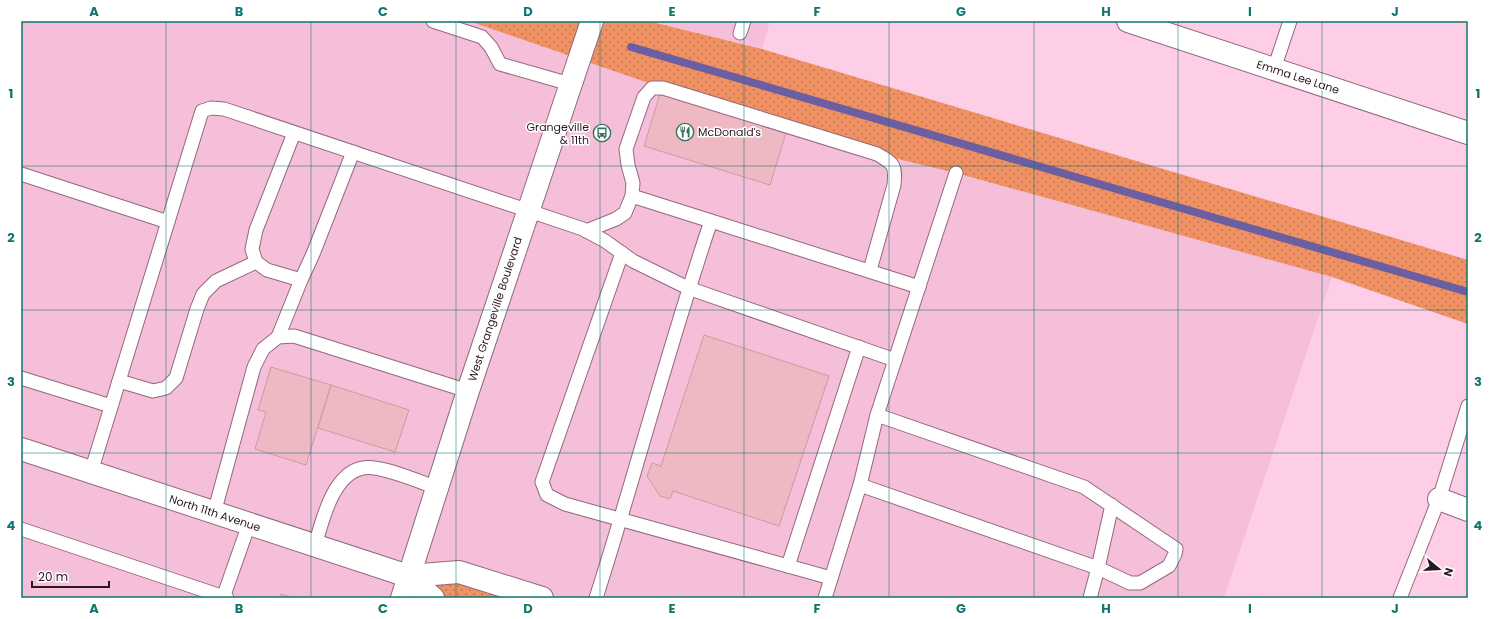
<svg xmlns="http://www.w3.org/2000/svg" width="1489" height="619" font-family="Poppins,sans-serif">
<defs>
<pattern id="grass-dots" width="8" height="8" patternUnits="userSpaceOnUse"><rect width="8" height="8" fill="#ef9162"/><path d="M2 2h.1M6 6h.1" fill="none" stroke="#c27550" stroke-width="1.8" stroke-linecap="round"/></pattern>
</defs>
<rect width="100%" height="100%" fill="#fecee6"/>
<g fill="#f5bfda">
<polygon points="21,21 469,21 663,88 877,154 956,173 1332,277 1224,598 21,598"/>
<polygon points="648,21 770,21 762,49"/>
</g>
<g fill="url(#grass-dots)">
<polygon points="469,21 648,21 762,49 1468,260 1468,324 1332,277 956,173 877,154 663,88"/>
<polygon points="459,572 542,598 433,598 408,576"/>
</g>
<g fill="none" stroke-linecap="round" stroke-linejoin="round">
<polyline stroke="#6b5fa2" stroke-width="8" points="631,47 1468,292"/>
</g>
<g fill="#eeb9c2" stroke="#cd9aa3">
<polygon points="660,94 786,133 770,185 644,146"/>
<polygon points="704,335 829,376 779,526 673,491 670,499 660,496 647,476 652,463 661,466"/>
<polygon points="271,367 331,385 306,465 255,449 266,412 258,410"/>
<polygon points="331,385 409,410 395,452 318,428"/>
<polygon points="281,594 294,598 280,598"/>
</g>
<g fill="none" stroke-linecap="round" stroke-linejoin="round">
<defs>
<g id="service">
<polyline points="433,21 482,37 491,47 500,64 570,84"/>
<polyline points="740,33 744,21"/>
<polyline points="1274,69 1290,21"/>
<polyline points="294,133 256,230 252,249 256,262 267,270 301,280"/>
<polyline points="21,174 168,222"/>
<polyline points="632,196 711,221"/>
<path d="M586 231 616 219 625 213 632 196 633 183 628 165 626 149 644 97 652 88H663L877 154C894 164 896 165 894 185L870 270"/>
<polyline points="622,253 542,482 547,495 565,504 831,578"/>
<polyline points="278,337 301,280 313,254 353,152"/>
<polyline points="21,378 111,406"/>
<polyline points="119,381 153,391 166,388 176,378 197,309 203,294 216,281 256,262"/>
<polyline points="877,415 1084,487 1176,549 1175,554 1169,566 1140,583 1130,583 1098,568 1112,505"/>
<polyline points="91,472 202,111 211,108 224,109 583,229 605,241 633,261 688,288 895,360"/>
<polyline points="860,485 1098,568 1090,598"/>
<polyline points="214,513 254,367 263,349 278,337 294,336 468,391"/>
<polyline points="21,529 227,598"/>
<path d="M315 546C322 521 333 473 363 468 379 464 420 482 437 488"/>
<polyline points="788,566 859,347"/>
<polyline points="223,598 249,524"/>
<path d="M596 598C636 473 669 345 711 221L919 287"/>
<polyline points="825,598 860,485 877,415 956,173"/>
<polyline points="1400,598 1439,499 1468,406"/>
</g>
<g id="minor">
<polyline points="1128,21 1468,133"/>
<polyline points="1439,499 1468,510"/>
</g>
<g id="secondary">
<polyline points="21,449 408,576 459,572 542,598"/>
<polyline points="408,576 433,598"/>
<polyline points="402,598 468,391 592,21"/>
</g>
</defs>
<use href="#service" stroke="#92687e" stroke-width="15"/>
<use href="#minor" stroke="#92687e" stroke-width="24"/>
<use href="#secondary" stroke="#92687e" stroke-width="24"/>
<use href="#service" stroke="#fff" stroke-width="13"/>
<use href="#minor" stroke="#fff" stroke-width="22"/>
<use href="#secondary" stroke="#fff" stroke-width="22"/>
</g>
<path fill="none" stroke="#0f766e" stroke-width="1" stroke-opacity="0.55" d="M166 21V598M311 21V598M456 21V598M600 21V598M744 21V598M889 21V598M1034 21V598M1178 21V598M1322 21V598M21 166H1468M21 310H1468M21 453H1468"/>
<defs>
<symbol id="restaurant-ring" viewBox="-11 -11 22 22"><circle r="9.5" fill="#fff" stroke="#36715b" stroke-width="1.5"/><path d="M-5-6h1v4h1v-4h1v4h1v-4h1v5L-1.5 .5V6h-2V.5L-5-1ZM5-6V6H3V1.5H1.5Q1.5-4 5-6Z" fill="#36715b"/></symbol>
<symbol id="bus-ring" viewBox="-11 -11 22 22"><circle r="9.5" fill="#fff" stroke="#36715b" stroke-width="1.5"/><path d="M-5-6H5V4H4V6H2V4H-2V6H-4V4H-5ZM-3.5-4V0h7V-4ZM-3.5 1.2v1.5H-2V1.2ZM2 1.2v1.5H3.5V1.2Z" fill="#36715b"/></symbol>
</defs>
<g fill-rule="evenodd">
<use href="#restaurant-ring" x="675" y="122" width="20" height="20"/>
<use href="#bus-ring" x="592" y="123" width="20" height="20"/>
</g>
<g text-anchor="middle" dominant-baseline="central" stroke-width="3" stroke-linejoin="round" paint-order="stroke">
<g font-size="11" fill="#291821" stroke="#fff">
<text transform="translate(1298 77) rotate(18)">Emma Lee Lane</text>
<text transform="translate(495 309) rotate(-72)">West Grangeville Boulevard</text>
<text transform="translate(215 513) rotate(18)">North 11th Avenue</text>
</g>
<g font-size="11" fill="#291821" stroke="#fff" text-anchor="end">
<text x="589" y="127">Grangeville<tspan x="589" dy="13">&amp; 11th</tspan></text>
<text x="698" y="132" text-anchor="start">McDonald's</text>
</g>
</g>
<rect width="1489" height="619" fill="none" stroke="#ffffff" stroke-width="44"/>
<g transform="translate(1439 569) rotate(108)" stroke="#ffffff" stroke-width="3" paint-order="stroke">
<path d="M0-3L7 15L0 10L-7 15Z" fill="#291821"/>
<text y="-6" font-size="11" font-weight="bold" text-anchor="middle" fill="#291821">N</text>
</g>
<path d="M32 581v6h77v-6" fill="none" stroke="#291821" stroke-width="2"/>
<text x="38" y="581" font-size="12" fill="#291821" stroke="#ffffff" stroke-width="3" paint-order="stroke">20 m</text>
<rect x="22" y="22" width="1445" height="575" fill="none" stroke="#0f766e" stroke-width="1.5"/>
<g font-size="13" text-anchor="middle" font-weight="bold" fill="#0f766e">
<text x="94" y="16">A</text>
<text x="239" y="16">B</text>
<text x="383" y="16">C</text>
<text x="528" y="16">D</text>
<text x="672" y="16">E</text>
<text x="817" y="16">F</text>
<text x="961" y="16">G</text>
<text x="1106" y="16">H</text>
<text x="1250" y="16">I</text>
<text x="1395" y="16">J</text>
<text x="11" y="98">1</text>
<text x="1478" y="98">1</text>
<text x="11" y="242">2</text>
<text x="1478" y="242">2</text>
<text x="11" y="386">3</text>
<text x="1478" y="386">3</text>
<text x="11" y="530">4</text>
<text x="1478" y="530">4</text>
<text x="94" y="613">A</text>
<text x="239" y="613">B</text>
<text x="383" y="613">C</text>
<text x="528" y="613">D</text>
<text x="672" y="613">E</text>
<text x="817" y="613">F</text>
<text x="961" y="613">G</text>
<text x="1106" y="613">H</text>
<text x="1250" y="613">I</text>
<text x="1395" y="613">J</text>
</g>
</svg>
